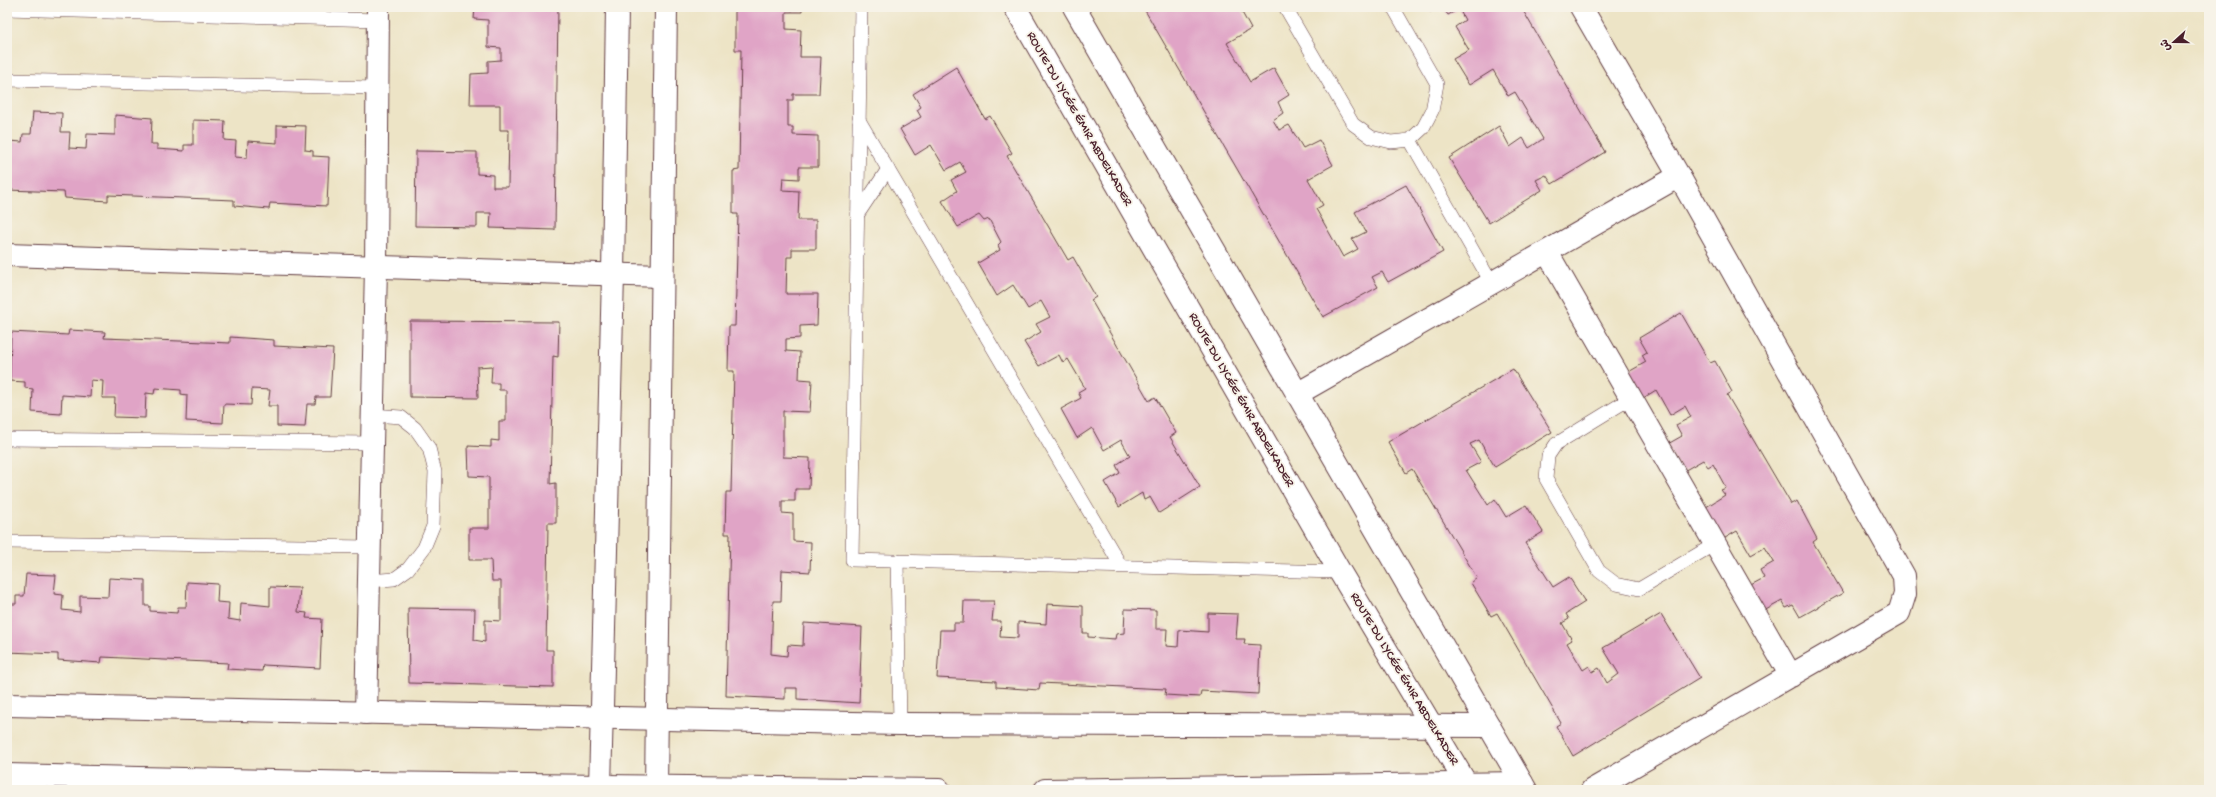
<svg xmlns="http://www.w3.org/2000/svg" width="2216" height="797" font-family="'Gochi Hand','Playpen Sans Arabic',sans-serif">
<rect width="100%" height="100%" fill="#f7f3e8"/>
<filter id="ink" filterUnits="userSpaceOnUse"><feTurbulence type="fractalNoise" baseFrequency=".025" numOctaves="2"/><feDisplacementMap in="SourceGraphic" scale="8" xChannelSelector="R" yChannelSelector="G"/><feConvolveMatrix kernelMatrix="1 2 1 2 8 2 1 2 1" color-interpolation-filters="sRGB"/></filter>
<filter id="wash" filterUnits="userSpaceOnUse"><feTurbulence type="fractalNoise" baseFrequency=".012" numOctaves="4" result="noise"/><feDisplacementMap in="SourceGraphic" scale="16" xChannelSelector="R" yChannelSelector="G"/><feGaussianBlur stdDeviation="0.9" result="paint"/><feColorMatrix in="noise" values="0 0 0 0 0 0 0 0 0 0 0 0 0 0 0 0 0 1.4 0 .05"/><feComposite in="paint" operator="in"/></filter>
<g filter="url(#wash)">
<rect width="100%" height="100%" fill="#ede4c6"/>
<g id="blocks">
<g fill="#e0a4c6">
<polygon points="475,7 558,7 555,230 490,228 491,213 477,213 477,227 415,226 416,151 477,152 477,174 493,175 493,187 508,187 509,130 500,130 500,105 470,105 471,74 488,73 488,61 501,60 501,48 488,47 488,20 474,19"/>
<polygon points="735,7 802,7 802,12 786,12 786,29 801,30 800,57 821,57 819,94 793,94 793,100 788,100 788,127 793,127 793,135 818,136 818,167 799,167 799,179 783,178 782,190 799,191 798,220 816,220 816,249 792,249 792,257 787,257 786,294 818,294 817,325 800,326 800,338 786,339 786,351 800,352 799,379 812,380 810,412 783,411 783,457 810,458 809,489 795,489 795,501 782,501 782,513 793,514 793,541 811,542 810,572 782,570 781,601 773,601 771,654 787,656 788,645 803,646 804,623 862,627 859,703 797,699 797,688 785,688 785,699 726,696 730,534 725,534 726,492 731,492 734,371 728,371 729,326 735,326 738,214 733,214 733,171 739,170 741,50 735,50"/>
<polygon points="1143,7 1239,7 1251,29 1227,43 1250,82 1274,68 1289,95 1278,102 1283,113 1273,120 1279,130 1289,125 1303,148 1319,140 1333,165 1308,179 1323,205 1316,209 1343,257 1358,249 1352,239 1366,232 1355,212 1406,185 1443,252 1388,282 1382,272 1372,277 1378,287 1323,317"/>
<polygon points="1427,7 1439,7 1430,12"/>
<polygon points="1442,7 1521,7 1605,152 1552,184 1546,175 1536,180 1542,190 1489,223 1449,158 1499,126 1510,147 1523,138 1529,148 1543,139 1515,92 1508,96 1493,70 1469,85 1453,59 1469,50 1455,27 1465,20 1459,9 1448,15"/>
<polygon points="956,67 985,119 990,116 1012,153 1007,156 1068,260 1073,257 1096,297 1091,300 1149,401 1155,397 1176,433 1170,437 1200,487 1159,513 1150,497 1144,500 1142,493 1119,507 1105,482 1120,473 1116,465 1130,456 1121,440 1104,450 1092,428 1077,438 1061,409 1081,398 1078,392 1085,388 1068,359 1063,363 1059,355 1039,366 1024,342 1041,332 1036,324 1050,317 1041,301 1028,309 1013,285 997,296 978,263 1000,250 998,245 1001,242 989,219 984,221 979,215 958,227 942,201 957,191 951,180 966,172 960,162 946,170 931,145 915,155 900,129 921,117 917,110 921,107 913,94"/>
<polygon points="33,112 62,113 61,132 70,132 69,148 86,149 87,134 115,135 115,115 152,118 151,144 157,144 157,149 184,151 184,145 193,145 193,120 225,121 224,140 236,141 235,157 247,158 248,141 277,143 277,125 306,126 305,150 313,151 313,156 329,157 327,206 270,203 269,209 234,206 234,200 108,195 108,201 65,198 64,192 7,190 9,141 22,142 23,134 31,134"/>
<polygon points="1681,313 1710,363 1715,361 1732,392 1727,395 1791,504 1797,501 1817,539 1813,542 1843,593 1800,617 1793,605 1786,608 1782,601 1762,612 1747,587 1764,578 1760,570 1774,562 1765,547 1751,555 1737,531 1720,541 1703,509 1725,495 1721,490 1726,488 1713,464 1708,467 1703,460 1682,472 1666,445 1682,436 1676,425 1691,417 1685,406 1670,415 1656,390 1640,400 1625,374 1646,362 1642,355 1647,352 1639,338"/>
<polygon points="410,321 559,322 558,357 553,356 550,484 556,483 556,523 548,523 546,650 553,650 553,687 409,683 408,608 475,609 474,640 485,642 485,620 501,621 501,581 492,581 491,560 469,560 469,528 489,528 489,477 469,476 468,446 491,447 491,440 499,441 499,421 506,421 506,390 499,390 499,383 491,383 492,366 477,367 478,398 410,397"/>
<polygon points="69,330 105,332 104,338 230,343 230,337 274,340 274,346 333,349 330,397 316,397 315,404 307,404 305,427 277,426 277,406 268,406 270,390 252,389 251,405 224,404 223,423 186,421 187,395 181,394 181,390 155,388 154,394 146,393 145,418 114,417 115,398 102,398 103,381 91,380 90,397 62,395 61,414 32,412 33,389 25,388 25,382 10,381 11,332 68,335"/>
<polygon points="1513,369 1552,432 1495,467 1479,440 1470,444 1481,462 1466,470 1488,505 1495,499 1506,517 1526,505 1543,532 1525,543 1553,587 1569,577 1585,602 1566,614 1569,619 1562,623 1572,640 1567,643 1583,670 1589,666 1592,672 1599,668 1607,683 1619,674 1603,648 1661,614 1700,678 1573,756 1556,726 1561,723 1497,613 1491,616 1471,583 1477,578 1412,469 1406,473 1388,442"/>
<polygon points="26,574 56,575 54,594 63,595 62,610 80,612 80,596 108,597 109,578 145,580 145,606 150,606 150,611 177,613 178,607 186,607 187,582 218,584 217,602 229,603 228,619 240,621 241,603 270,606 270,587 300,588 298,612 307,613 306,618 322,619 320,668 263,665 262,671 227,669 228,663 102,657 101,663 58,660 58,654 7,652 7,604 16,604 16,596 24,596"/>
<polygon points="964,601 994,601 992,621 1001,621 1000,637 1018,638 1018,622 1046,624 1047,604 1083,606 1083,633 1088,633 1088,637 1115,639 1116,634 1124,633 1125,609 1156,610 1156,629 1167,629 1166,646 1178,647 1179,630 1208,632 1208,613 1238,614 1236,639 1245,639 1244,644 1260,645 1258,694 1201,691 1200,697 1165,695 1166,689 1040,683 1039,690 996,687 996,681 937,678 940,630 954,630 954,623 963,623"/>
</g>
</g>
</g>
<g filter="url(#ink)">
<use href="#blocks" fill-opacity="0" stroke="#623d42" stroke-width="1"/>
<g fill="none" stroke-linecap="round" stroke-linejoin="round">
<defs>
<g id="lane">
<polyline points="861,7 852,560 1340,572"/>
<polyline points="1285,7 1353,124 1371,137 1391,142 1410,140 1423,128 1432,111 1437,84 1393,7"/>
<polyline points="7,9 378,20"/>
<polyline points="7,80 377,88"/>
<polyline points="859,120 1121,566"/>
<polyline points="1410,140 1492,284"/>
<polyline points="858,214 888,169"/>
<polyline points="1631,398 1556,444 1548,456 1546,479 1599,571 1616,584 1639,589 1715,544"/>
<polyline points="7,439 372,443"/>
<polyline points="7,542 370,547"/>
<polyline points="897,561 900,724"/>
<polyline points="369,581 394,579 408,569 424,548 433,526 435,472 429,448 415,428 401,417 372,415"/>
</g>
<g id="street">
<polyline points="1581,7 1679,176 1904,576 1905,594 1899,613 1592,790"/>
<polyline points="1547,252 1791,676"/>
<polyline points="7,255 662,276"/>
<polyline points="1297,394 1679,176"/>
<polyline points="366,713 376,267 378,7"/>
<polyline points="600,786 613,275 617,7"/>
<polyline points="656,787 666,7"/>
</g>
<g id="secondary">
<polyline points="1015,7 1340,572 1470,790"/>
<polyline points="1074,7 1526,790"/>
<polyline points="7,705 900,724 1489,726"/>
<polyline points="7,775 366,783 939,790"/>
<polyline points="1045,790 1522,783"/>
</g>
</defs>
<use href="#lane" stroke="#623d42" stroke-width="14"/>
<use href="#street" stroke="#623d42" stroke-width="24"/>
<use href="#secondary" stroke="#623d42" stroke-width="24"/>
<use href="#lane" stroke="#fff" stroke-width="13"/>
<use href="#street" stroke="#fff" stroke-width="22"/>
<use href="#secondary" stroke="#fff" stroke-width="22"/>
</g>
</g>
<g text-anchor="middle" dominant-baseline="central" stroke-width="3.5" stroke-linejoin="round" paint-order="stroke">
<g font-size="13" fill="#4a1f2b" stroke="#f7f3e8">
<text transform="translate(1079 119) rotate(60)">ROUTE DU LYCÉE ÉMIR ABDELKADER</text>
<text transform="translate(1241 400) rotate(60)">ROUTE DU LYCÉE ÉMIR ABDELKADER</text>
<text transform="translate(1404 679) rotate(59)">ROUTE DU LYCÉE ÉMIR ABDELKADER</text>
</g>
</g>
<rect width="2216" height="797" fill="none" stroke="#f7f3e8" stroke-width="24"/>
<g transform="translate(2174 42) rotate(249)" stroke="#f7f3e8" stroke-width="3" paint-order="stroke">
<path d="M0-3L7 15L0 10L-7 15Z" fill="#4a1f2b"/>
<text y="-6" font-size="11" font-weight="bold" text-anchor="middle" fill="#4a1f2b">ش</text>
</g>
</svg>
